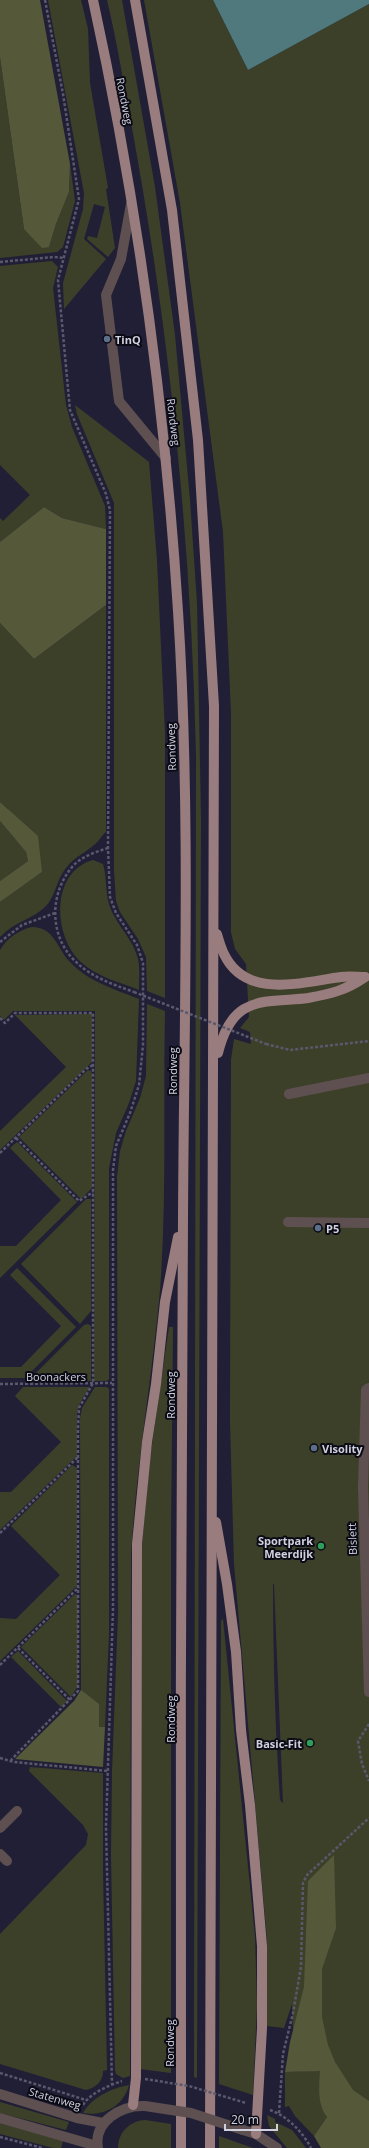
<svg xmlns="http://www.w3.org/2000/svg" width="369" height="2148" font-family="'Open Sans',sans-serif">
<rect width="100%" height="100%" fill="#211f36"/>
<g fill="#3d4029" fill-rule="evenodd">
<polygon points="48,0 81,0 88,29 90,83 108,188 106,189 115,248 108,257 87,239 88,236 97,238 105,207 94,204 84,239 106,259 64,309 63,283 83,209 84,193"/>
<path d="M107 0H122L155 187 175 335 190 500 197 603 201 818 197 2078 194 2077 196 754C191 543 170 335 132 128 124 85 117 42 107 0Z"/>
<path d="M144 0H213L248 70 369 4V2130L319 2084 322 2106 327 2117 314 2136 295 2116 289 2106 285 2107V2072L306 2071 294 2060 292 2004 284 2028 267 2026V1940L234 1564 230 1421 231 1060 234 1039 251 1044 250 1032 240 1028 249 1017 246 964 235 949 231 932V713L223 532 180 203ZM273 1584H274L283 1803 280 1800C275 1728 273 1656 273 1584Z"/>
<polygon points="0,57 24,229 49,247 56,224 69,192 70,164 75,201 63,247 57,252 0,258"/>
<polygon points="52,261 58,267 53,288 66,405 72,427 105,506 106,529 62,518 44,507 0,542 0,518 3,521 30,495 0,465 0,266"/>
<polygon points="75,405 149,462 157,561 165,733 165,998 147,991 146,957 138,939 120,912 116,901 114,871 114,503 77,414"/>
<path d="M106 605V832C102 835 99 841 94 845 85 853 74 857 66 868 56 880 56 896 45 907 31 920 14 922 0 937V902L42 872 8 809 0 802V623L34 659Z"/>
<polygon points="0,821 26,852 28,861 0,881"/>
<path d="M93 860 103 864C107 877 105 891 109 904 115 924 133 938 138 959 140 969 139 979 139 990 119 982 97 977 81 962 53 936 50 872 93 860Z"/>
<path d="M32 927C54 927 57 948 69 961 87 981 114 989 139 999L136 1081 129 1103 116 1133 109 1168V1379L107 1381H94L95 1011H13L4 1020 0 1016V950C7 938 19 930 32 927Z"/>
<path d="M147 1004 165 1011C163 1104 167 1197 160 1290 152 1379 136 1467 131 1555L130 2076 123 2078 116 2074 115 2070 111 1856 112 1772 118 1613 117 1177 120 1151 126 1131 140 1098 146 1076Z"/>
<polygon points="92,1014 92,1062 0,1150 0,1131 66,1067 15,1015"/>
<polygon points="88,1070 91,1071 92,1074 92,1188 81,1199 19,1137"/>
<polygon points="17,1142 77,1202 0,1278 0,1246 16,1246 61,1200 10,1148"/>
<polygon points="86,1199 91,1199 91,1311 80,1324 21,1264"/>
<polygon points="17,1268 76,1327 25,1378 0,1378 0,1367 21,1367 61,1326 10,1275"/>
<polygon points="88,1324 91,1326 91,1381 28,1381 84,1325"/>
<polygon points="169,1327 173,1327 171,1533 171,2073 140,2069 141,1556 150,1458"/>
<polygon points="23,1387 90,1387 80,1403 77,1413 77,1456 0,1530 0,1492 11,1492 61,1442 15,1396"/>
<polygon points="95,1387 107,1387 109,1389 109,1633 105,1727 99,1727 81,1690 80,1418 82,1408"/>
<polygon points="72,1465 77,1468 77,1586 0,1661 0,1618 16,1619 60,1575 11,1526"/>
<polygon points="75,1594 78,1595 78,1686 71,1697 21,1647"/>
<polygon points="223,1619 255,1936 257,2005 253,2095 219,2084 221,1621"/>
<polygon points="18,1651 67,1701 61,1707 11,1657"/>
<path d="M30 1767 103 1773V1870L107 2070 103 2071C103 2081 97 2087 86 2090L0 2064V1934L86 1845 88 1834 83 1825 29 1771Z"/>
<path d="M129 2085C124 2105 104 2117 83 2113 92 2097 112 2088 129 2085Z"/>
<polygon points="0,2102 69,2122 66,2130 0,2113"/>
<polygon points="267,2115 275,2119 275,2122 292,2130 306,2148 287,2148 269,2126"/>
<path d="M145 2120 171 2124V2148H118C118 2132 130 2121 145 2120Z"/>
<polygon points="0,2123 63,2141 61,2148 53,2148 0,2134"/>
<polygon points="219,2136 253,2148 219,2148"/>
</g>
<g fill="#55593a">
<polygon points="0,0 40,0 70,164 69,192 56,224 49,247 42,248 24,229 0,57"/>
<polygon points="44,507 62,518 106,529 106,605 34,659 0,623 0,542"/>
<polygon points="0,802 38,836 42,872 0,902 0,881 28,861 26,852 0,821"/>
<polygon points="81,1690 99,1704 99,1727 105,1727 103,1767 15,1759 74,1701"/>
<path d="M334 1855 336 1928 322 1969V2017L328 2045 335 2062 353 2090 369 2101V2148H321L314 2136 327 2117C317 2104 319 2086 320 2071L285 2072 290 2042 304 1987 308 1881Z"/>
</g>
<polygon fill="#4f797c" points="213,0 369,0 369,4 248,70"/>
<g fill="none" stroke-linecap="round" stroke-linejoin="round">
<g stroke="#59586d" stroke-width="2.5" stroke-dasharray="3 2" stroke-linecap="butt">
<polyline points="45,0 63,94 79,199 58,280 70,410 106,494 110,510 108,848 110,897 116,913 137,945 143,963 143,1045 139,1085 130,1113 116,1146 113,1170 113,1609 106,1827 112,2084"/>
<polyline points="0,262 54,257 64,258"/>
<path d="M108 848C96 852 82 856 73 866 49 893 49 936 75 961 91 977 112 984 134 992"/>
<polyline points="0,942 22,925 55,913"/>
<polyline points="0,1018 5,1023 15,1013 93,1013 93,1383 79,1408 78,1429 78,1691 11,1760"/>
<polyline points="266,1044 290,1050 369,1041"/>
<polyline points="16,1138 79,1201 93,1192"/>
<polyline points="0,1153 86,1069 93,1065"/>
<polyline points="0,1384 112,1383"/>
<polyline points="0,1533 78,1457"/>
<polyline points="18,1648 70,1700"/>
<polyline points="0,1665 79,1587"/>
<polyline points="369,1724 358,1741 362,1764 369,1781"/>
<polyline points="0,1758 14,1762 108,1771"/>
<polyline points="0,2073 86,2100"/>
<path d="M83 2105C90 2093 110 2085 122 2081"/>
<path d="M270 2110C287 2116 302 2131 311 2148"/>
<polyline points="279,2113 283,2054 293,2013 301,1967 303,1883 307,1875 369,1818"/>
<polyline points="0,2137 43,2148"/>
</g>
<g stroke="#5e5050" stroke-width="10">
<polyline points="131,204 121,259 106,295 119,401 166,458"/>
<polyline points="289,1094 369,1078"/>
<polyline points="288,1222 369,1223"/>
</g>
<g stroke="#5e5050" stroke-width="10">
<polyline points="369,1388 366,1390 363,1487 369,1692"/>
<polyline points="0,1828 17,1811"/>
<polyline points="0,1854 7,1861"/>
</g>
<g stroke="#5e5050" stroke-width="10">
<polyline points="0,2094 77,2118 103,2123"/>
<polyline points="0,2118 97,2146"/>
<polyline points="243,2130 256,2134 277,2148"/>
<path d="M98 2148C93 2121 122 2105 145 2106"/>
</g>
<g stroke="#997c7d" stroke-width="10">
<path d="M93 0C137 201 165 406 178 611 191 812 184 1015 183 1217 180 1527 181 1838 181 2148"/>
<polyline points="135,0 172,210 198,440 214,706 210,2148"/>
<path d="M217 934C219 941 221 948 224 954 246 1000 302 982 341 977 349 976 357 977 365 977"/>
<path d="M218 1053C222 1037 229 1018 244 1009 262 998 288 1001 308 998 331 994 346 990 365 977"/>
<polyline points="216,1522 227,1584 236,1652 241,1730 250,1805 262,1946 262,2028 256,2134"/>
<polyline points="133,2105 136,2078 137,1544 147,1442 156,1384 165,1302 178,1237"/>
</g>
<g stroke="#59586d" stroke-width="2.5" stroke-dasharray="3 2" stroke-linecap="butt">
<polyline points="134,992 266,1044"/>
<polyline points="145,2079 189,2086 246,2103"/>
</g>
<polyline stroke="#5e5050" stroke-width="10" points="145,2106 191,2113 243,2130"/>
</g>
<g fill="#5c6f8a" stroke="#0b0b15" stroke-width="1.5">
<circle cx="107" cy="339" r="4"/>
<circle cx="318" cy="1228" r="4"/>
<circle cx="314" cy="1448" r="4"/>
</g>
<g fill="#2e9e5b" stroke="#0b0b15" stroke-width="1.5">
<circle cx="321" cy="1546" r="4"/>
<circle cx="310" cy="1743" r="4"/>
</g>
<g text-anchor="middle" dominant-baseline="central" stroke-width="4" stroke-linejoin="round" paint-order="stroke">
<g font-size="11" fill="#d0d0df" stroke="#0b0b15">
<text transform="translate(125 101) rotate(79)">Rondweg</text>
<text transform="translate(174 422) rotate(83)">Rondweg</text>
<text transform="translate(171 747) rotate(-92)">Rondweg</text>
<text transform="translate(172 1071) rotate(-90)">Rondweg</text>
<text x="56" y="1376">Boonackers</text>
<text transform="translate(170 1395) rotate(-90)">Rondweg</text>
<text transform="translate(352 1539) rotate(-92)">Bislett</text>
<text transform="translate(170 1719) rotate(-90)">Rondweg</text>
<text transform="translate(169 2043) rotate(-90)">Rondweg</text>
<text transform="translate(55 2098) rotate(16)">Statenweg</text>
</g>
<g font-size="11" font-weight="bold" fill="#d0d0df" stroke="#0b0b15" text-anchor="start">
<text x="115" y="339">TinQ</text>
<text x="326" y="1228">P5</text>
<text x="322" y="1448">Visolity</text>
<text x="313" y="1540" text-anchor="end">Sportpark<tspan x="313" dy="13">Meerdijk</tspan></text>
<text x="302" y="1743" text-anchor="end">Basic-Fit</text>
</g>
</g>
<path d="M225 2124v6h52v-6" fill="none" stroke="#d0d0df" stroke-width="2"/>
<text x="231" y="2124" font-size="12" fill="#d0d0df" stroke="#0b0b15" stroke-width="3" paint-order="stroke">20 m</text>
</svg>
